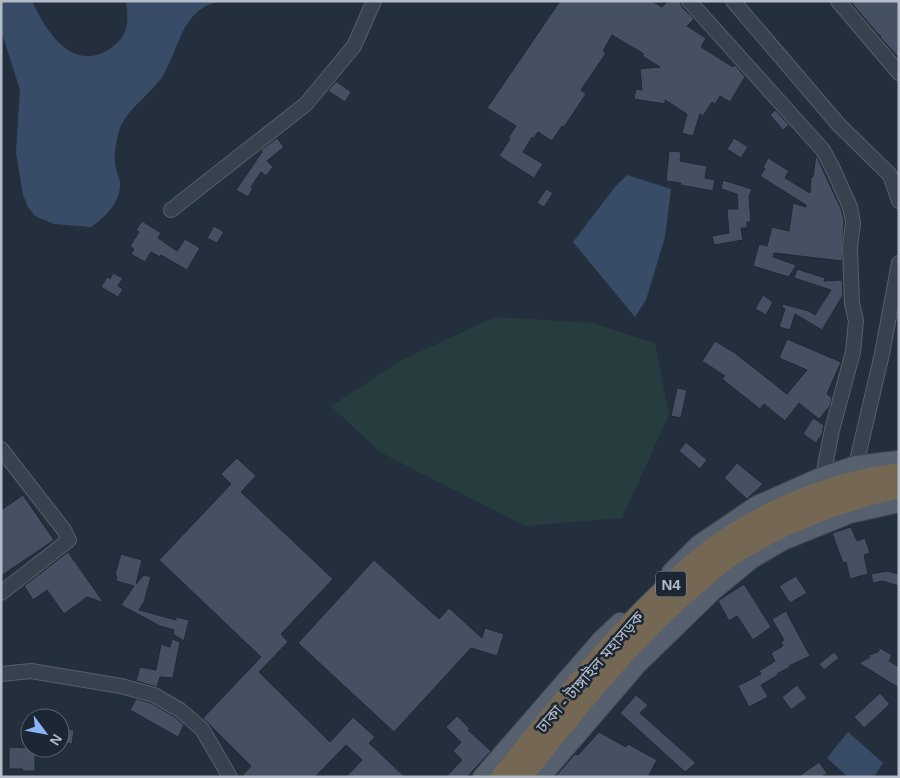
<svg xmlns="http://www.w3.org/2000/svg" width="900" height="778" font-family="Arial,'Noto Sans Bengali',sans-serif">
<rect width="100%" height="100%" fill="#242f3e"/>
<polygon fill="#263c3f" points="495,317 592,323 655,343 669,415 622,518 525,526 380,452 331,406 400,361"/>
<g fill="#394c67">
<path d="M1 1H32C40 19 56 47 76 54 94 61 117 49 125 32 129 24 127 10 126 1H223C212 3 205 5 196 13 178 31 175 57 162 77 149 96 126 109 119 131 116 142 113 157 116 169 117 174 120 179 120 184 120 203 105 217 91 227L54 224 35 216 28 207 23 195 16 152 20 90 1 30Z"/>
<polygon points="627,175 671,189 665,237 646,300 635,317 573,242 615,187"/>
<polygon points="848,732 883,763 874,777 848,777 827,758"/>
</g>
<g fill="#455162" stroke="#1f2835">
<polygon points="560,1 652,1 662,7 668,1 680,1 682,7 694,19 687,26 706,38 701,47 733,67 735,65 745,77 730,102 720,96 715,104 712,102 703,116 700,114 693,136 682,133 687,114 665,100 665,104 634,99 636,89 642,90 640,69 660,67 642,56 644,54 612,35 603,51 606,53 581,90 586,94 564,127 562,126 552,141 538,132 534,138 532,137 523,152 543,164 534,178 499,156 510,139 508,138 516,126 487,108"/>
<polygon points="850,1 899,1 899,58 880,37 881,36 877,33"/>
<polygon points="336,81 351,92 345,102 328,91"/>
<polygon points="775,110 789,125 783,130 770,115"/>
<polygon points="277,138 284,147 267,161 273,167 266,176 261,172 251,187 253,188 248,197 236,190 262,152 261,150"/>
<polygon points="734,138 748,147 741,158 727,149"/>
<polygon points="669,151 681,152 680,161 707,166 705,178 715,180 713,191 680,185 681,183 666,181"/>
<polygon points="816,155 842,211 844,222 842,261 774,253 773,257 796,265 789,277 753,266 759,244 767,246 772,227 789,231 793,203 806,207 806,205 760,176 765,169 763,167 768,158 789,171 785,178 810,193 811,177 813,177"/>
<polygon points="723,180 752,189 749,197 751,222 747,222 747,228 741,228 743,240 714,245 712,236 729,233 727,209 738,209 737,194 721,189"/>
<polygon points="546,189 553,193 544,207 537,203"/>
<polygon points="142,221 161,233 158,238 177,251 185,239 200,248 187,270 161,255 160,257 151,252 145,262 131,254 134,249 130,246 139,232 136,230"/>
<polygon points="214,226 224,232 217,243 207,238"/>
<polygon points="797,269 825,278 824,281 842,280 843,295 822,330 795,314 790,330 779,327 785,309 782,307 783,304 809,311 815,315 831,290 794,278"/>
<polygon points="113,273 123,278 118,286 123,289 118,297 101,287 107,277 110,279"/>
<polygon points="763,295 773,302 766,315 755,309"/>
<polygon points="787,339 841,362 827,394 832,398 830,406 819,419 799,403 785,421 764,404 760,409 722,379 725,376 702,361 715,341 735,353 787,394 807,370 779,358"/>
<polygon points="677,388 687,390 681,418 671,416"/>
<polygon points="813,418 824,425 822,434 816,443 803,434"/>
<polygon points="686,442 707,460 700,469 679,451"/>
<polygon points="237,458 256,476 241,492 333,579 281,634 288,642 259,672 330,742 353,717 375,737 369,743 405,777 346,777 362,760 346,745 315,777 241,777 251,766 203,718 261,657 159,560 231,484 221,474"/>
<polygon points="737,463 763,484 747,499 724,478"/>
<polygon points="23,495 54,540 1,576 1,510"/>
<polygon points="851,527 857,541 865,538 870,553 864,555 868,574 850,579 846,562 843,563 832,533"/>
<polygon points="68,552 104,603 87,597 64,614 47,590 33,600 24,586"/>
<polygon points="121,554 142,560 136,584 144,575 151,577 144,602 139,610 176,620 176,617 189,620 184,641 173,634 174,630 160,626 121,605 134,586 116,581 117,576 115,575"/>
<polygon points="374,560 439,619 449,608 482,638 485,628 504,634 497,656 471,648 394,732 298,643"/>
<polygon points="887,571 899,574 899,586 882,581 873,583 871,574"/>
<polygon points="796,576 807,593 790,603 779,586"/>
<polygon points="744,584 771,627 753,640 737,616 729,621 718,601"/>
<polygon points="786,611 810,656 789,666 790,667 777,674 778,675 761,685 768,697 749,707 738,686 761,674 759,671 775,661 771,653 783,646 781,642 784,640 772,619"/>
<polygon points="172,639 180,642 173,678 160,677 157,687 136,681 140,667 156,670 161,644 170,647"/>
<polygon points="880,648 892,655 889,661 899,667 899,688 859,663 870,657 869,655 878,652"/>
<polygon points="834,652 839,658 824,670 819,664"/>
<polygon points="797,685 807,698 791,710 782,697"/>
<polygon points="880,693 890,704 864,728 854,717"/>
<polygon points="636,695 648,705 640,713 696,763 685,772 620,713"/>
<polygon points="136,699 151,703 175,717 184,725 178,737 130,710"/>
<polygon points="457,716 470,729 468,730 491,751 467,777 446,777 462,760 453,751 461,742 446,727"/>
<polygon points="60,728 74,730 72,744 60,742"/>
<polygon points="599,732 626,747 628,744 657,760 648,777 555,777 575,754 578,755"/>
<polygon points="9,747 35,748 35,771 23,771 22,769 9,769"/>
<polygon points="819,762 827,773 822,777 798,777"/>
</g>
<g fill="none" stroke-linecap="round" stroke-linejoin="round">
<defs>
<g id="minor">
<polyline points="689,1 823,150 834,171 850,207 853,222 850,248 852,303 856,321 853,352 832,430 823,476"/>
<polyline points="733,1 839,125 890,175 899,201"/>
<polyline points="838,1 899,73"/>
<polyline points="171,210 306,104 354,46 374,1"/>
<polyline points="1,449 64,530 69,540 1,593"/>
<polyline points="856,465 882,354 899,263"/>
<polyline points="1,674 31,671 121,686 154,695 180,710 202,729 230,777"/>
</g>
<g id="major">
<polyline points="671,572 698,545 757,505 823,476 856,465 899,460"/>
<polyline points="482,777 601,640 620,622"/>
<polyline points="541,777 638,664 713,591 752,559 783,541 850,514 899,503"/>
</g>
<g id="highway">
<path d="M501 777C566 697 629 613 711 549 753 517 814 490 865 479 876 476 888 475 899 473"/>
<path d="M522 777C577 709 631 639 698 583 709 574 719 564 731 556 783 522 838 502 899 488"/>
</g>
</defs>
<use href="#minor" stroke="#565f6c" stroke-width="16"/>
<use href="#major" stroke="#414a57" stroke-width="20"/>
<use href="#highway" stroke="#434c59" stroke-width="22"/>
<use href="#minor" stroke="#38414e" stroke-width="14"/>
<use href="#major" stroke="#56606e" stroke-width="18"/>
<use href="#highway" stroke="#746855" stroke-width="20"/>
</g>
<g text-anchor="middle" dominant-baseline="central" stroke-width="5" stroke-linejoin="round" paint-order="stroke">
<rect fill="#1d2633" stroke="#878f9c" stroke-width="1" x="656" y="571.5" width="30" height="25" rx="4"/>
<g font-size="15" font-weight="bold" fill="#b4bcc9">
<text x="671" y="584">N4</text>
</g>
<g font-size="16" fill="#b4bcc9" stroke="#1d2633">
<text transform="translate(590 672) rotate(-49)">ঢাকা - টাঙ্গাইল মহাসড়ক</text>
</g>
</g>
<rect width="900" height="778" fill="none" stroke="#b4bcc9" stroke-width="5"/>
<g transform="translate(45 733) rotate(122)"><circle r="24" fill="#1d2633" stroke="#59626f"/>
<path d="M0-4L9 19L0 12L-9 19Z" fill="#8ab4f8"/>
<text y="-8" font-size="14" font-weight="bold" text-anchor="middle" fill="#b4bcc9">N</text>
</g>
</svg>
